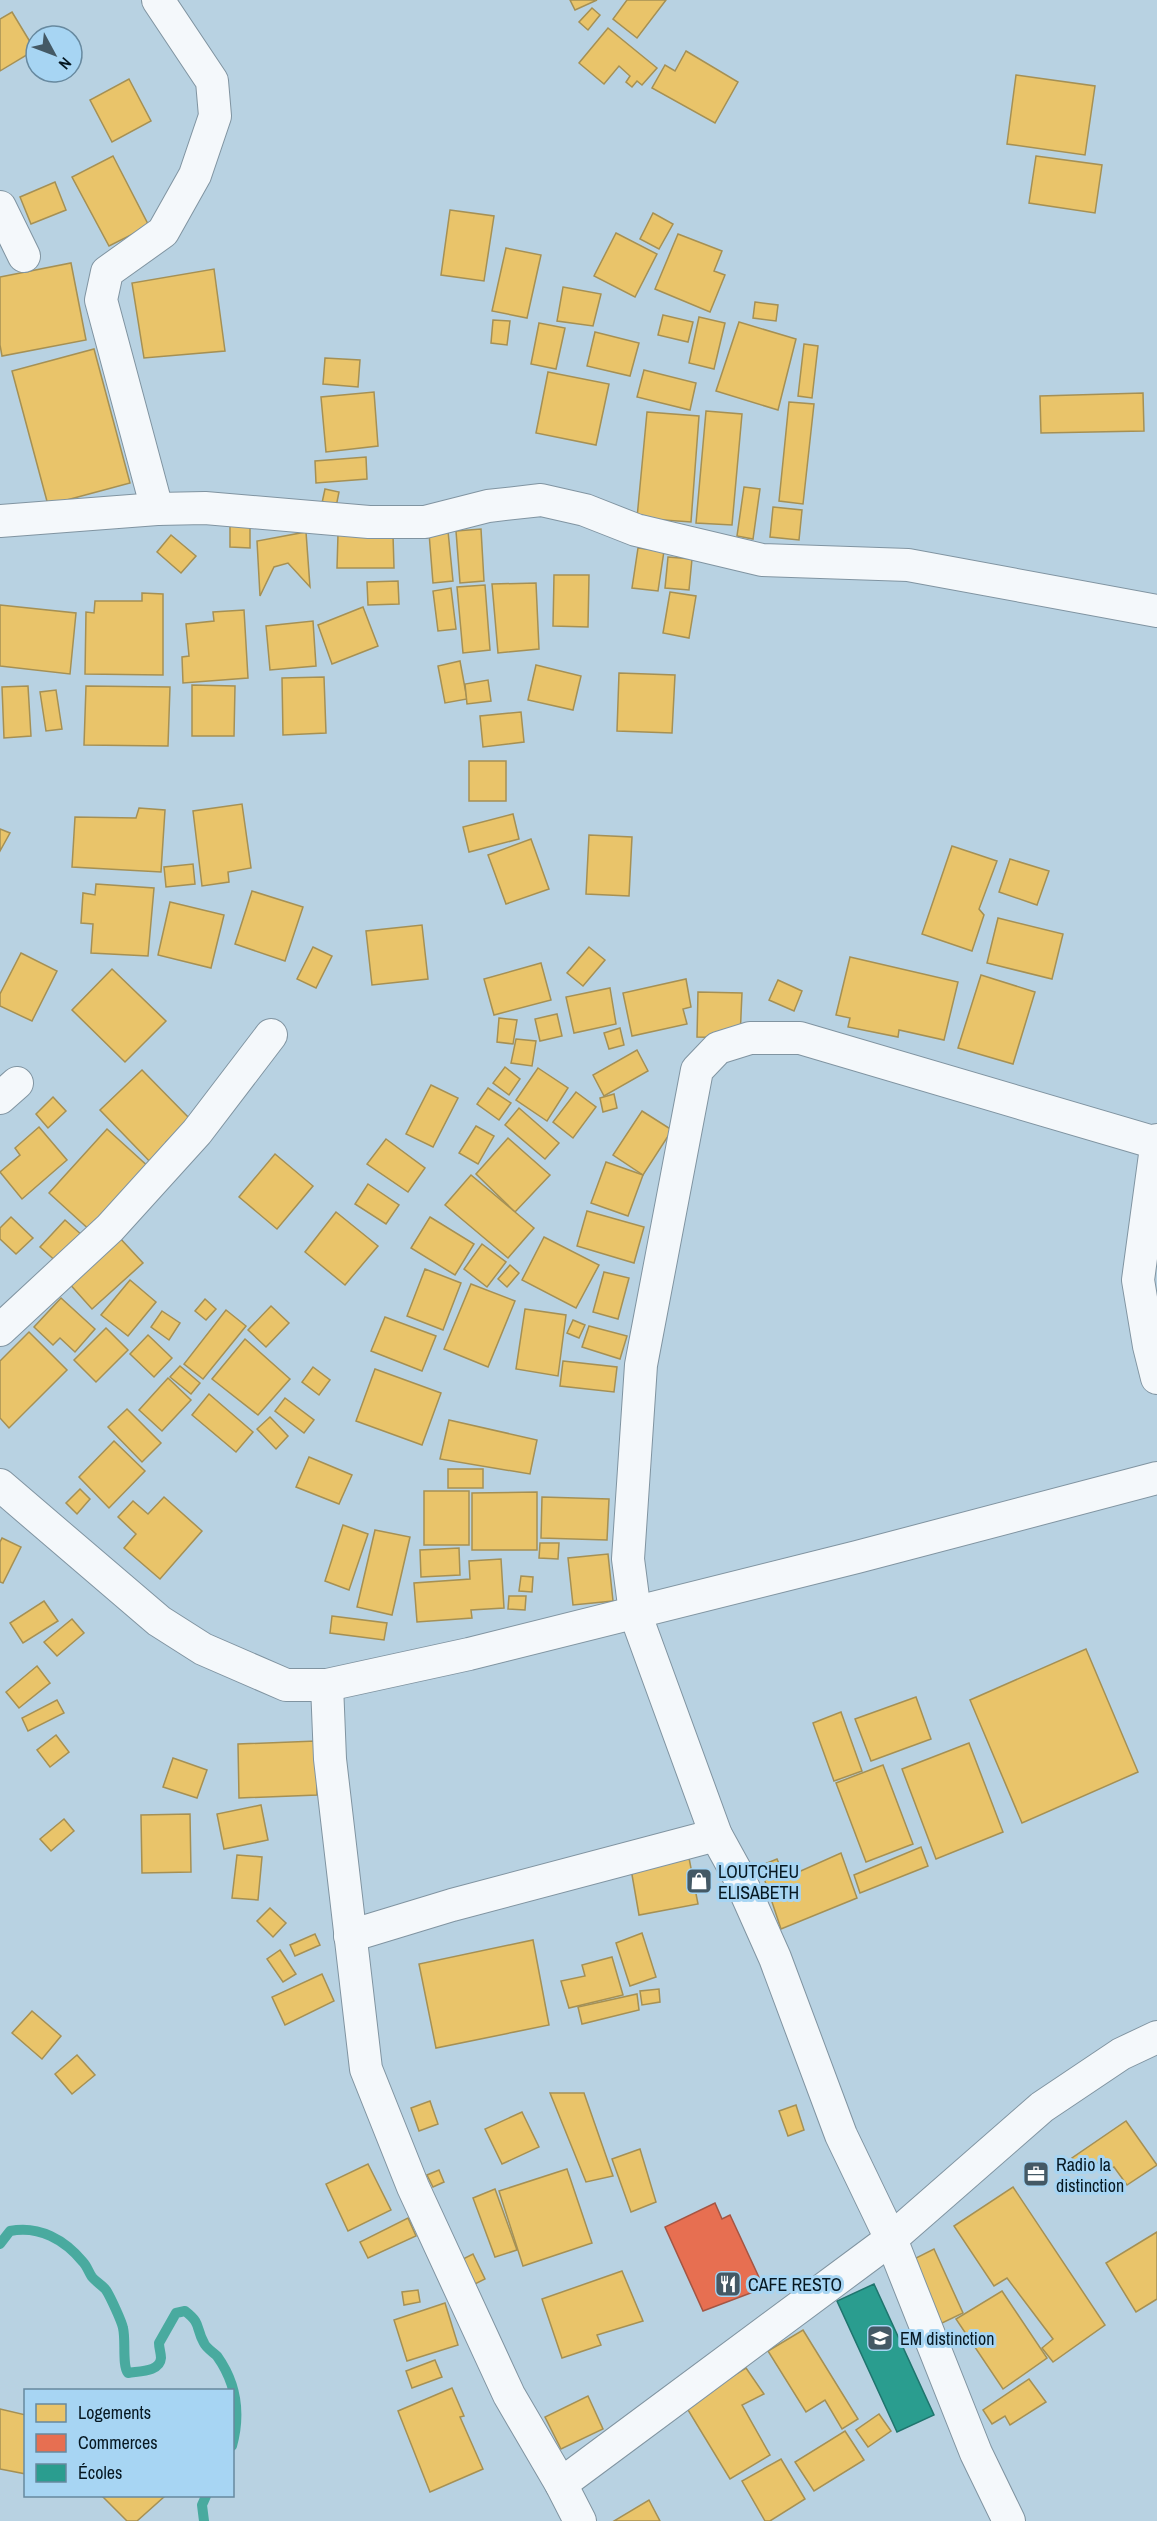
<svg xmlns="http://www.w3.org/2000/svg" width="1157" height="2521" font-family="'Archivo Narrow',sans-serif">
<rect width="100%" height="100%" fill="#b8d2e2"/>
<g fill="#e9c46a" stroke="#a59054" stroke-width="1.5">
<polygon points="570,0 597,0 575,10"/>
<polygon points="627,0 666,0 637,38 613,19"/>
<polygon points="592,8 600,15 588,30 579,22"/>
<polygon points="12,12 35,50 0,71 0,19"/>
<polygon points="608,28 657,68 642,85 637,81 632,87 626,82 630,76 619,66 604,84 579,63"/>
<polygon points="686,51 738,82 715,123 652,88 665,65 675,71"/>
<polygon points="1016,75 1095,86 1085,155 1007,144"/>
<polygon points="129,79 151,121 112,142 90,100"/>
<polygon points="113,156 149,226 109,246 72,177"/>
<polygon points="1036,156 1102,165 1095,213 1029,203"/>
<polygon points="55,182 66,210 31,224 20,197"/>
<polygon points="450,210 494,216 484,281 441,275"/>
<polygon points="653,213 673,224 659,249 640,239"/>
<polygon points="616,233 657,254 635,297 594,276"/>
<polygon points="678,234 722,251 714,271 725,275 710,312 655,289"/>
<polygon points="506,248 541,255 527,318 492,311"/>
<polygon points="71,263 86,340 2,356 0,345 0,277"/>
<polygon points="214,269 225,351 144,358 132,283"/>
<polygon points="563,287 601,294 593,326 557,321"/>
<polygon points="755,302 778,305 776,321 753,318"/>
<polygon points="663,315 693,322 688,342 658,335"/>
<polygon points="699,317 725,323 714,369 689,363"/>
<polygon points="493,320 510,321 507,345 491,343"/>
<polygon points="739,322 796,339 778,410 716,391"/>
<polygon points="539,323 565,328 556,369 531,364"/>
<polygon points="595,332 639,343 630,376 587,366"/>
<polygon points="804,344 818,346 812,398 798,396"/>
<polygon points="94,349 130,483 48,505 12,371"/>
<polygon points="325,358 360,360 358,387 323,384"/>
<polygon points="644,370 696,383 690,410 637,397"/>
<polygon points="548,372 609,384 596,445 536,433"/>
<polygon points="374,392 378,446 326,452 321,397"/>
<polygon points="1143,393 1144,431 1041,433 1040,396"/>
<polygon points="789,402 814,404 803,504 779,501"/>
<polygon points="706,411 742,414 732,525 696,523"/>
<polygon points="647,412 699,416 691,522 637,518"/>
<polygon points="366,457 367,479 316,483 315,461"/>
<polygon points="744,487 760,489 753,539 737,536"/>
<polygon points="325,489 339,492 336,507 322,503"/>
<polygon points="773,507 802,510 799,540 770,537"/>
<polygon points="230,525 250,526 250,548 230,547"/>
<polygon points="481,529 484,581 460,583 456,531"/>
<polygon points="448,531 453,581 433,583 429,533"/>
<polygon points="306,532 310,587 288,563 274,567 260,596 257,541"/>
<polygon points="338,534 393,535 394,568 337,568"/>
<polygon points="171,535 196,556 181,573 157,552"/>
<polygon points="638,548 664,551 658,591 632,588"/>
<polygon points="668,557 692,559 689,590 665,588"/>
<polygon points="554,575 589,575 588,627 553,626"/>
<polygon points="398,581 399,604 368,605 367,582"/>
<polygon points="536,583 539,649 498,653 492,584"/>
<polygon points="485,585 490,650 463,653 457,587"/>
<polygon points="451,588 456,629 438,631 433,591"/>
<polygon points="670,592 696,596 689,638 663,633"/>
<polygon points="142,593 163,594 163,675 85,674 86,612 94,613 95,601 142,601"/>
<polygon points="0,605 76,613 70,674 0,666"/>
<polygon points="363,607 378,646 332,664 318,625"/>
<polygon points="244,610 248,678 183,683 182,657 189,656 186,624 214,621 213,612"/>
<polygon points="313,621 316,666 270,670 266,626"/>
<polygon points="460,661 467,699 445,703 438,666"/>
<polygon points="536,665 581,676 573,710 528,700"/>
<polygon points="619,673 675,675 672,733 617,731"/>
<polygon points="324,677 326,733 283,735 282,678"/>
<polygon points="488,680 491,701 467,704 465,684"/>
<polygon points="192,685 235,686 234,736 192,736"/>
<polygon points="28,686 31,736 4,738 2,687"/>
<polygon points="86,686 170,687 168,746 84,745"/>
<polygon points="56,690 62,729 46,731 40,692"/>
<polygon points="521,712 524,742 483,747 480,716"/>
<rect x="469" y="761" width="37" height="40"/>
<polygon points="242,804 251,868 228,872 229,882 202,886 193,811"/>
<polygon points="139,808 165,810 161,872 72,867 75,817 136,818"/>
<polygon points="513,814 519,839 469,852 463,827"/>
<polygon points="0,829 10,833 0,851"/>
<polygon points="589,835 632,837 629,896 586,894"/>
<polygon points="531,839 549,889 506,904 488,855"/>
<polygon points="952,846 997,861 979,909 984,915 972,951 922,934"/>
<polygon points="1010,859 1049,871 1037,905 999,892"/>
<polygon points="193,864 195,884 166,887 164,867"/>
<polygon points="96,884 154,888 148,956 91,953 93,924 81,923 83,893 95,895"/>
<polygon points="252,891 303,907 285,961 235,944"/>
<polygon points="170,902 224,915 211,968 158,955"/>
<polygon points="998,918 1063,934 1052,979 987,963"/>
<polygon points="422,925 428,979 372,985 366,931"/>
<polygon points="313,947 332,956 316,988 297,979"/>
<polygon points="589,947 605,960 583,986 567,973"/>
<polygon points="21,953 57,971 32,1021 0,1006 0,994"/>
<polygon points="850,957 958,982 944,1040 899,1030 898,1037 848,1027 850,1018 836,1015"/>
<polygon points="541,963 551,1000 494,1015 484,979"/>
<polygon points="112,969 166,1021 125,1062 72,1010"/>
<polygon points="981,975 1035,992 1013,1064 958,1048"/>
<polygon points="686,979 691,1007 683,1009 687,1024 632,1036 623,993"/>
<polygon points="778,980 802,991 794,1011 769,1000"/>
<polygon points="610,988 616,1024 574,1033 566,997"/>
<polygon points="698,992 742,993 740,1038 697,1037"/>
<polygon points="557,1014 562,1036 540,1041 535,1019"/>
<polygon points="499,1018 517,1020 513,1044 497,1042"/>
<polygon points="620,1028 624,1045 609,1049 604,1033"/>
<polygon points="516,1039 536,1041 532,1066 511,1063"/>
<polygon points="637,1050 648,1071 604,1096 593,1075"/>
<polygon points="505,1067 520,1079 509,1095 493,1083"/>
<polygon points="538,1068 568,1088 547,1121 516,1100"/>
<polygon points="142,1070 190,1119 166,1142 174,1150 156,1168 100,1110"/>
<polygon points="431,1085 458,1098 433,1147 406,1134"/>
<polygon points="488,1088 511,1103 499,1120 477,1104"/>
<polygon points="576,1092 596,1107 573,1138 553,1122"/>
<polygon points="614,1094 617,1108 603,1112 600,1098"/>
<polygon points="53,1097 66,1111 48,1128 36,1114"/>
<polygon points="519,1108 559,1143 545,1159 505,1125"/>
<polygon points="642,1111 672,1130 643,1175 613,1155"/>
<polygon points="476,1126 494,1136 478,1164 459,1153"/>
<polygon points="39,1127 67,1160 22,1199 0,1172 20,1155 15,1148"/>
<polygon points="107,1129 151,1169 93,1233 49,1193"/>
<polygon points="508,1138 550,1175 515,1212 476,1174"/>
<polygon points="386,1139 425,1168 408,1192 367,1164"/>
<polygon points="275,1154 313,1186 277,1229 239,1197"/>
<polygon points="606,1162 643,1175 628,1216 591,1203"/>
<polygon points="471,1175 534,1228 508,1258 445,1205"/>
<polygon points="368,1184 399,1205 386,1224 355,1204"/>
<polygon points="587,1211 644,1227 634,1263 577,1246"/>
<polygon points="336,1212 378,1246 345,1285 305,1252"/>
<polygon points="11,1217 33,1238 16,1254 0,1239 0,1228"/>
<polygon points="430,1217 474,1244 455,1275 411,1248"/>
<polygon points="65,1220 84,1237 59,1264 40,1247"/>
<polygon points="118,1236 143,1263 92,1309 67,1281"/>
<polygon points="544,1237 599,1265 576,1308 522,1280"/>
<polygon points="482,1244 506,1262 487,1287 464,1269"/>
<polygon points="510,1265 519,1273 507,1287 498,1279"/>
<polygon points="425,1269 461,1283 443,1330 407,1316"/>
<polygon points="604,1272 629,1278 618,1319 593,1312"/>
<polygon points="130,1280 156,1302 128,1336 101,1315"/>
<polygon points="471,1284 515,1301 488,1367 444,1349"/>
<polygon points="61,1298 95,1329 75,1352 60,1338 53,1345 34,1327"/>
<polygon points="205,1299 216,1309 206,1320 195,1311"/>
<polygon points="271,1306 289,1323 266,1347 248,1330"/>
<polygon points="525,1309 566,1315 558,1376 516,1369"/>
<polygon points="226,1310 246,1326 203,1379 184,1364"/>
<polygon points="162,1311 180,1323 169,1340 151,1327"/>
<polygon points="385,1317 436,1336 422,1371 371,1351"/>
<polygon points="573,1320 585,1325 579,1338 567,1333"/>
<polygon points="589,1326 627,1336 620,1359 582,1347"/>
<polygon points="106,1328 128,1350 96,1382 74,1360"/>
<polygon points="29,1332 67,1370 9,1428 0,1418 0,1361"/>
<polygon points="148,1335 172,1358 154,1377 130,1354"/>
<polygon points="245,1339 290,1379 258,1415 212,1379"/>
<polygon points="563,1361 617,1367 614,1392 560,1386"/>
<polygon points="180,1366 200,1383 191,1394 170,1377"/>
<polygon points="313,1367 330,1380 319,1395 302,1382"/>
<polygon points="375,1369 441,1393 422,1445 356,1421"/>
<polygon points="168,1378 191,1400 162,1431 139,1410"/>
<polygon points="209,1394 253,1432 236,1452 192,1415"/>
<polygon points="285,1398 314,1420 304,1433 275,1411"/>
<polygon points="127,1409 161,1443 142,1462 108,1427"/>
<polygon points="270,1417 288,1436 276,1449 257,1429"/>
<polygon points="449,1420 537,1440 530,1474 440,1459"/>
<polygon points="114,1441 145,1471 109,1508 79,1477"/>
<polygon points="309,1457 352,1475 339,1504 296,1487"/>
<rect x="448" y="1469" width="35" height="19"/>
<polygon points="80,1489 90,1499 77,1514 66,1503"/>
<rect x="424" y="1491" width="45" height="54"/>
<polygon points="537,1492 537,1550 472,1550 472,1493"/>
<polygon points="164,1497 202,1531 160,1579 124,1548 136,1534 118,1517 133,1501 148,1514"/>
<polygon points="542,1497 609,1499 607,1540 541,1538"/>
<polygon points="343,1525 368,1534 349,1590 325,1581"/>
<polygon points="375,1530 410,1537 392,1615 357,1607"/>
<polygon points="2,1538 21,1547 3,1583 0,1582 0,1542"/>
<polygon points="540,1543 559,1543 558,1559 539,1558"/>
<polygon points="459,1548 460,1575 421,1577 420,1550"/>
<polygon points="608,1554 613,1601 573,1605 568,1558"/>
<polygon points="501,1559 504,1608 471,1610 472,1618 417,1622 414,1583 470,1579 469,1561"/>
<polygon points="521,1576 533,1577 532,1592 519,1591"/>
<polygon points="509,1596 526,1596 525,1610 508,1609"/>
<polygon points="44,1601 58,1621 23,1643 10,1623"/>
<polygon points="332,1616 387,1623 384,1640 330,1633"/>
<polygon points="72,1619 84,1633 57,1656 44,1642"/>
<polygon points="1086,1649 1138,1772 1022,1823 970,1700"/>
<polygon points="37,1666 50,1683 19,1708 6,1692"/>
<polygon points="916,1697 931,1739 871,1761 855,1719"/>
<polygon points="57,1700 64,1713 28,1731 22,1718"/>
<polygon points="841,1712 862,1771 834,1781 813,1723"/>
<polygon points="56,1735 69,1752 50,1767 37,1750"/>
<polygon points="316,1741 317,1795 239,1798 238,1744"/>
<polygon points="969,1743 1003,1832 936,1859 902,1769"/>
<polygon points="173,1758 207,1770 197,1798 163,1787"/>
<polygon points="883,1765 913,1844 866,1862 836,1783"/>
<polygon points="261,1805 268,1840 224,1849 217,1814"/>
<polygon points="190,1814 191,1872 142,1873 141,1815"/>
<polygon points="64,1819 74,1831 51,1851 40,1839"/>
<polygon points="921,1847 928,1866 860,1893 854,1875"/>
<polygon points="841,1853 857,1898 781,1929 760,1866 777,1859 785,1878"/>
<polygon points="237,1855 262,1857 258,1900 232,1898"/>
<polygon points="689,1858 698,1904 639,1915 631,1869"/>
<polygon points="270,1908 286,1923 273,1937 257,1921"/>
<polygon points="642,1933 656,1977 630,1986 616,1943"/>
<polygon points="315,1934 320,1945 295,1956 290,1945"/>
<polygon points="533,1940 549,2025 436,2048 419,1964"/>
<polygon points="280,1950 296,1974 283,1982 267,1959"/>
<polygon points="612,1957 623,1995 569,2008 561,1981 585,1976 582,1965"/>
<polygon points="322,1974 334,2001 285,2025 272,1997"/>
<polygon points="659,1989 660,2002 642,2005 640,1991"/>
<polygon points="637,1994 639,2010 582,2024 578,2007"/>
<polygon points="32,2011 61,2036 42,2059 12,2033"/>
<polygon points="77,2055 95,2075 72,2094 55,2074"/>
<polygon points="550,2093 584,2093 613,2176 586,2182"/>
<polygon points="430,2101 438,2124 419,2131 411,2108"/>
<polygon points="796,2105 804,2130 788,2136 779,2111"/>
<polygon points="522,2112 539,2147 502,2164 485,2129"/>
<polygon points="1126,2121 1157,2165 1127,2185 1114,2167 1105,2172 1099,2162 1082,2173 1072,2158"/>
<polygon points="640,2149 656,2202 631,2212 612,2159"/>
<polygon points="368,2164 391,2210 348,2231 326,2184"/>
<polygon points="567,2169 592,2243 523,2266 499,2191"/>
<polygon points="439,2170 444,2182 433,2187 427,2175"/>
<polygon points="1013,2187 1105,2325 1053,2362 1042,2348 1053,2339 1007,2278 994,2286 954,2226"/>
<polygon points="495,2189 517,2250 495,2257 473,2198"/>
<polygon points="408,2218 416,2236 368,2258 360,2242"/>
<polygon points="1157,2232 1157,2299 1136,2312 1106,2263"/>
<polygon points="934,2249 963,2313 940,2324 912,2260"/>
<polygon points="473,2254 485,2279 473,2285 461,2260"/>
<polygon points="622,2271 643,2321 597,2335 601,2345 562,2358 542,2299"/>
<polygon points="418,2290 420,2302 404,2305 402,2292"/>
<polygon points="1002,2291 1047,2358 1003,2389 956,2319"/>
<polygon points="445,2303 458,2345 407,2361 394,2320"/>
<polygon points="803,2330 858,2419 842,2429 825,2400 806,2412 768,2351"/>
<polygon points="435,2360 442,2377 412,2388 406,2371"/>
<polygon points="746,2368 764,2394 742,2405 770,2455 730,2479 685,2405"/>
<polygon points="1029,2379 1046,2402 1010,2425 1005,2416 992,2424 983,2410"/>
<polygon points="452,2388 464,2416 460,2417 483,2469 430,2492 398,2411"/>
<polygon points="588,2396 603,2429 561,2449 545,2417"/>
<polygon points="0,2409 26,2415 26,2474 0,2469"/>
<polygon points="879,2414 891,2431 868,2447 856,2430"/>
<polygon points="845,2431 864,2460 814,2491 795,2462"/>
<polygon points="781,2459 805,2499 770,2521 765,2521 742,2481"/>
<polygon points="102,2496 165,2496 137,2521 127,2521"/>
<polygon points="649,2500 660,2521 614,2521"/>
</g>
<polygon fill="#e76f51" stroke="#a45543" stroke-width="1.5" points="715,2203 722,2219 730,2215 764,2288 703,2311 665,2227"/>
<polygon fill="#2a9d8f" stroke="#1f756e" stroke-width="1.5" points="874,2284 934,2415 897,2432 837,2301"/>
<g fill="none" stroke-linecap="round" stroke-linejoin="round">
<g stroke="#49aa9f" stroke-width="10">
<path d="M0 2244 10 2231C39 2225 65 2240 83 2262 87 2266 89 2273 92 2277 96 2282 102 2285 106 2290 110 2296 122 2322 123 2328 126 2340 122 2366 128 2373 139 2371 160 2372 161 2358 161 2353 159 2348 159 2343L176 2313 185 2311C202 2324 195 2327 204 2343 206 2348 213 2352 217 2356 237 2384 241 2413 232 2446"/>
<polyline points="204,2521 202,2505 206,2496"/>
</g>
<defs>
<g id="minor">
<polyline points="0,207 24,256"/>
<polyline points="157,509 101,300 107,272 163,232 195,175 215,116 212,81 158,0"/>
<polyline points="0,521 157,509 205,508 369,522 425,522 488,506 541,500 585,510 636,530 762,560 908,565 1157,611"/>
<polyline points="0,1098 17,1083"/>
<polyline points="1157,1140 1138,1280 1149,1346 1157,1378"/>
<polyline points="0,1330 110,1228 197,1132 271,1035"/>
<polyline points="0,1485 159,1621 203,1649 286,1685 327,1685 469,1654 857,1557 1157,1478"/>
<polyline points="327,1685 330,1759 366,2069 413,2187 509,2395 561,2484 580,2521"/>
<polyline points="350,1936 452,1905 716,1835"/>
<polyline points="561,2484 891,2239 1042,2107 1121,2054 1157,2037"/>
<polyline points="1009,2521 976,2453 891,2239 841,2135 775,1958 738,1875 716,1835 635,1613 628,1559 641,1365 697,1070 718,1048 750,1038 800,1038 1156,1143"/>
</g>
</defs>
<use href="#minor" stroke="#8094a1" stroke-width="34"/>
<use href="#minor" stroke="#f4f8fb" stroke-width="32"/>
</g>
<defs>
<symbol id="shop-square" viewBox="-11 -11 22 22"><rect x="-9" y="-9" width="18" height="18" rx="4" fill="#445965" stroke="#a7d5f3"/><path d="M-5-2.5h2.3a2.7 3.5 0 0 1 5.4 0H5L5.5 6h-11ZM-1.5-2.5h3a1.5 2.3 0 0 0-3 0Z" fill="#fff"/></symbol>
<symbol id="office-square" viewBox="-11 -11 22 22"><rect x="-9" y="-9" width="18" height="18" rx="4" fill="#445965" stroke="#a7d5f3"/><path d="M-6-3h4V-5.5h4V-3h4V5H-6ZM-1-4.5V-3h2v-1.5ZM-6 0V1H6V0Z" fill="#fff"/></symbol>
<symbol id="restaurant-square" viewBox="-11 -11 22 22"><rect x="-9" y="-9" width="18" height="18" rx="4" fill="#445965" stroke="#a7d5f3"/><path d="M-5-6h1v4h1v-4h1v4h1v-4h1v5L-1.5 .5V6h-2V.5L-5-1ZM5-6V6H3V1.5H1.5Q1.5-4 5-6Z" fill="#fff"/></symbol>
<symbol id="school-square" viewBox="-11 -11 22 22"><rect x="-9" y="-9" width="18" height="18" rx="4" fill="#445965" stroke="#a7d5f3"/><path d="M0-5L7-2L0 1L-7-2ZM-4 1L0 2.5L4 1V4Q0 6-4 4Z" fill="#fff"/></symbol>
</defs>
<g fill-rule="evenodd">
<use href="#shop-square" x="684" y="1866" width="30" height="30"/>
<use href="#office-square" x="1021" y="2159" width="30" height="30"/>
<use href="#restaurant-square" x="713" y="2269" width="30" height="30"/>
<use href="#school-square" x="865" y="2323" width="30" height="30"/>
</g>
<g text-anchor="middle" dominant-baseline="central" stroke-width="6" stroke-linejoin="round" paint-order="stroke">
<g font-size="18" fill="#061822" stroke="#a7d5f3" text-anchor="start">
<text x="718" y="1871">LOUTCHEU<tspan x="718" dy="21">ELISABETH</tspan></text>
<text x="1056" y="2164">Radio la<tspan x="1056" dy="21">distinction</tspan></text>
<text x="748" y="2284">CAFE RESTO</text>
<text x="900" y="2338">EM distinction</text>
</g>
</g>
<rect x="24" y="2389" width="210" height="108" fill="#a7d5f3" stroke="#67899f" stroke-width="1.5"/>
<rect x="36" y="2404" width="30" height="18" fill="#e9c46a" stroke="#67899f" stroke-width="1.5"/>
<text x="78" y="2419" font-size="18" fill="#061822">Logements</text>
<rect x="36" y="2434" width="30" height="18" fill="#e76f51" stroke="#67899f" stroke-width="1.5"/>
<text x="78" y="2449" font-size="18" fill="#061822">Commerces</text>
<rect x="36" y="2464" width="30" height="18" fill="#2a9d8f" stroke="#67899f" stroke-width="1.5"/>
<text x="78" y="2479" font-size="18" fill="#061822">Écoles</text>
<g transform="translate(54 54) rotate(131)"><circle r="28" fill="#a7d5f3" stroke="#67899f" stroke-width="1.5"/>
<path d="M0-4.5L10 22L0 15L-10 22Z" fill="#445965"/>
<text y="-9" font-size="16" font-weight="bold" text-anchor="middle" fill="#061822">N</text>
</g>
</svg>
